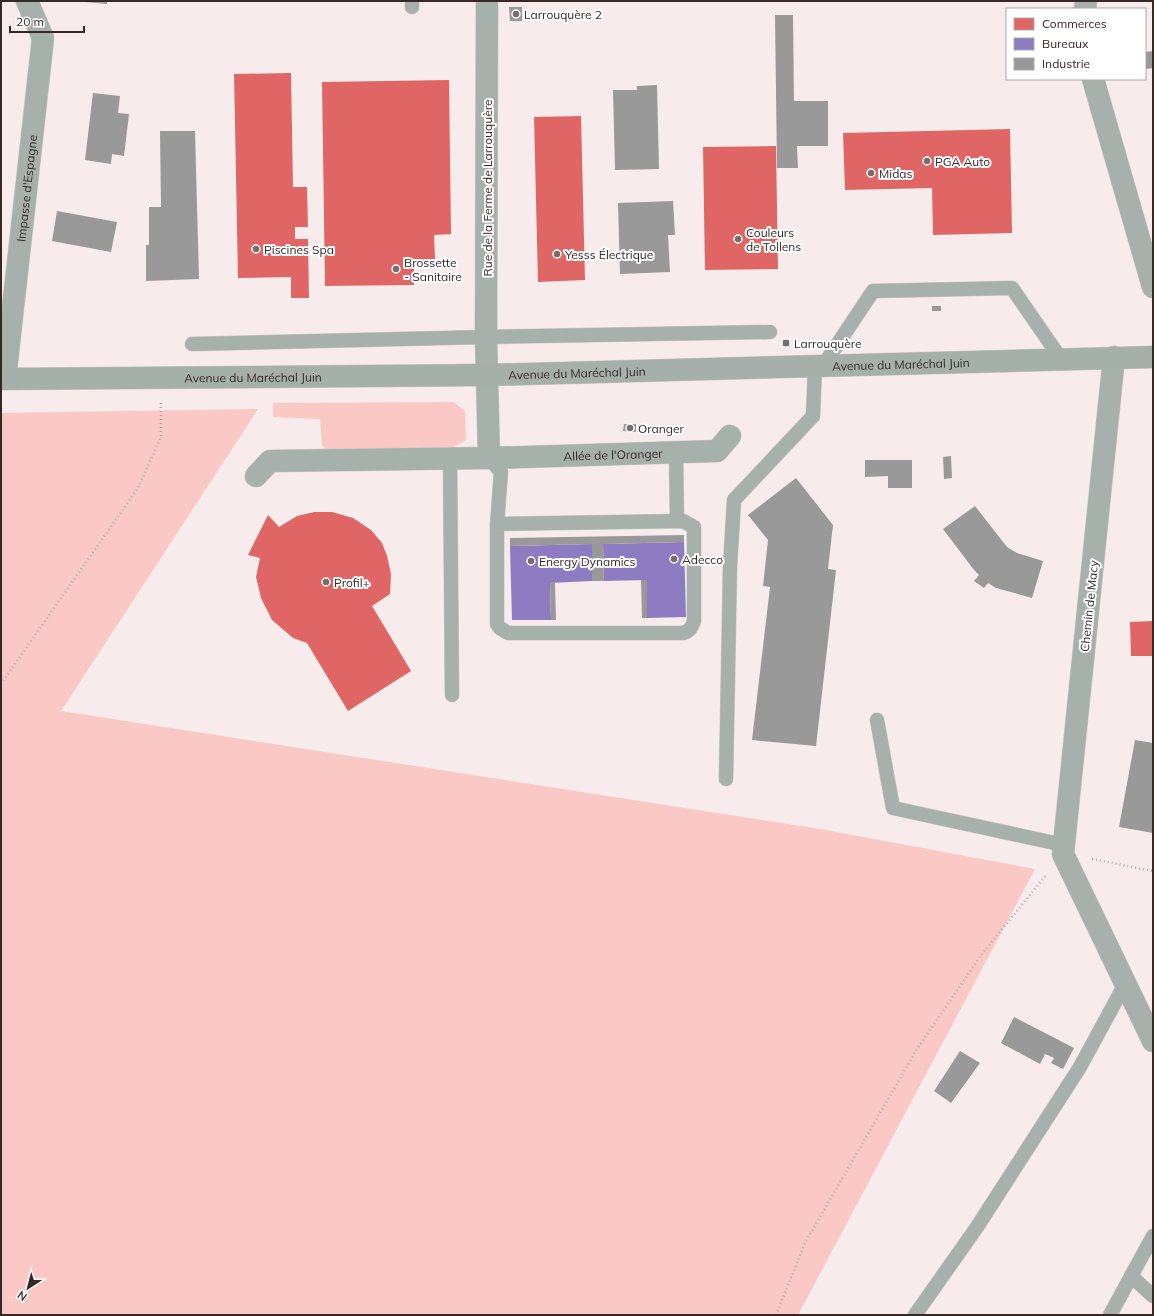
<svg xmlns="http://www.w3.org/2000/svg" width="1154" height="1316" font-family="Mulish,sans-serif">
<rect width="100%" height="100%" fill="#f7ebeb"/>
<g fill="#fac8c5">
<polygon points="454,402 465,411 466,440 454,447 327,452 322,445 320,419 273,417 273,403"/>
<polygon points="258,409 61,711 820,829 1035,869 798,1315 1,1315 1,413"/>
</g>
<g fill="#e06666">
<polygon points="291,73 293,187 307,187 308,227 295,227 295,239 308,239 309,298 291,298 291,277 238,278 234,74"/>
<polygon points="449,80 451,234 434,235 435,259 414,260 414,285 325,286 322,82"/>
<polygon points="581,116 585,280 538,282 534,117"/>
<polygon points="1010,129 1012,233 933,235 932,188 845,190 843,133"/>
<polygon points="776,146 778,269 705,270 703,147"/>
<polygon points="314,512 332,512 353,518 371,530 382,543 387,556 391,574 390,594 372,606 411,671 348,711 307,643 293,638 272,620 261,598 256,577 260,558 248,555 268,515 279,527 297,516"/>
<polygon points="1153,621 1153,656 1131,656 1130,622"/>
</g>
<g fill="#8e7cc3">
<polygon points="684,542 686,617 647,618 647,580 604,581 603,544"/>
<polygon points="592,544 592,581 550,583 551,620 512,620 510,546"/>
</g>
<g fill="#999">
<polygon points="85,1 107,1 107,4 85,2"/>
<polygon points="509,7 522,7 522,21 510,21"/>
<polygon points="775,15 793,15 794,101 828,101 828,146 797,146 798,168 777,168"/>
<polygon points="1153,51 1153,68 1145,69 1145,52"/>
<polygon points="657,85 659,169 615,170 613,90 637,90 637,86"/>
<polygon points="93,93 120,96 118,113 129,114 124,156 112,154 111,164 85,160"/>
<polygon points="160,131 195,131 199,279 146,281 146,245 149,245 149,207 161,207"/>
<polygon points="673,201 675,235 668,235 670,272 620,274 618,203"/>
<polygon points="57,211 117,222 111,252 52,241"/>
<rect x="932" y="306" width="9" height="5"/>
<polygon points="624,424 636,424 636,432 623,431"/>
<polygon points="951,456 952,478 944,479 943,457"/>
<polygon points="865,460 912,460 912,488 888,488 888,476 865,477"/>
<polygon points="796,478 833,525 828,569 836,570 816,746 752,740 770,587 763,586 768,540 748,515"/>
<polygon points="975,506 1007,547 1017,553 1043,561 1032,598 996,588 988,583 984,588 974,581 979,575 974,570 943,529"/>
<polygon points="684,535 684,542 603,544 604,581 592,581 592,544 510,546 510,538"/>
<polygon points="641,580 647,580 647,618 642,618"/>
<polygon points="550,583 555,583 556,620 551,620"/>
<polygon points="1135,740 1153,743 1153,833 1119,827"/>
<polygon points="1014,1017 1074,1048 1063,1069 1051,1063 1054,1058 1045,1054 1040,1064 1001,1043"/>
<polygon points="960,1051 980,1063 951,1103 934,1091"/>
</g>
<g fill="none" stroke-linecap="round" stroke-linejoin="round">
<defs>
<g id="service">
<polyline points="412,1 412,7"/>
<polyline points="192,344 486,337 770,332"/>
<polyline points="823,366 873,291 1012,288 1061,359"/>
<polyline points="676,452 677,521"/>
<path d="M489 458 501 472 497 524 683 521 694 527V621C692 627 690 631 683 633H508L500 628 497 624V524"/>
<polyline points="450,459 452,695"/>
<polyline points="877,720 893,808 1064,845"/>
<polyline points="726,779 730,567 734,500 813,416 815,366"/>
<polyline points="1131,1276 1153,1296"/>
<polyline points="915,1315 977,1227 1080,1067 1125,984"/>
<polyline points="1110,1315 1153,1236"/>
</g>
<g id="minor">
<path id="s1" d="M487 1 486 337 489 458 717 451 730 436"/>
<polyline points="1085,9 1086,1"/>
<polyline points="1093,79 1153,287"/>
<polyline points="1114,357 1063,854 1153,1041"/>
<path id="s2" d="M5 379 43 38 27 1"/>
<polyline points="256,476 270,461 489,458"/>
</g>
<g id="secondary">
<path id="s3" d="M1 379 486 375 1153 357"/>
</g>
</defs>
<use href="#service" stroke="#d3c9c9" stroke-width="15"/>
<use href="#minor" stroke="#d3c9c9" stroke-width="23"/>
<use href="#secondary" stroke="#d3c9c9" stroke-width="23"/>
<g stroke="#aab0ad" stroke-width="2.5" stroke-dasharray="1 3" stroke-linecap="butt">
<polyline points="1,684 138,488 161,437 161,401"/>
<polyline points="1092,859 1153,871"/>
<polyline points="776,1315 805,1243 917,1049 982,954 1047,874"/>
</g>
<use href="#service" stroke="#a7b1ac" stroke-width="14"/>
<use href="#minor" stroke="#a7b1ac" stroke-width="22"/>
<use href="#secondary" stroke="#a6b0aa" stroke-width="22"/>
</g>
<g fill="#796c6c" stroke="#fff" stroke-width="1.5">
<circle cx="516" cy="14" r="4"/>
<circle cx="927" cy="161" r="4"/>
<circle cx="871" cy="173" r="4"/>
<circle cx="738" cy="239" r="4"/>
<circle cx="256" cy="249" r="4"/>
<circle cx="557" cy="254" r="4"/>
<circle cx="396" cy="269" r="4"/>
<rect x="782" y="339" width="8" height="8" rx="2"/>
<circle cx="630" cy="428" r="4"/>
<circle cx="674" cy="559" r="4"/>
<circle cx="531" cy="561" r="4"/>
<circle cx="326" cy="582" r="4"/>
</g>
<g text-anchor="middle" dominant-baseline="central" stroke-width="4" stroke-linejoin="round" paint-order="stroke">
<g font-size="12" fill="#352827" stroke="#fff" text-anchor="start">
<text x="524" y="14">Larrouquère 2</text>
<text x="935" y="161">PGA Auto</text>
<text x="879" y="173">Midas</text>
<text x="746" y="232">Couleurs<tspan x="746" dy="14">de Tollens</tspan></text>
<text x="264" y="249">Piscines Spa</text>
<text x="565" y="254">Yesss Électrique</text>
<text x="404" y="262">Brossette<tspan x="404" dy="14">- Sanitaire</tspan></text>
<text x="794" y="343">Larrouquère</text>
<text x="638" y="428">Oranger</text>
<text x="682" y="559">Adecco</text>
<text x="539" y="561">Energy Dynamics</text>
<text x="334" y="582">Profil+</text>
</g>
<g font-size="12" fill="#352827" stroke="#fff">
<text stroke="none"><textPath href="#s2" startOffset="192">Impasse d'Espagne</textPath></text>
<text transform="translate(487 188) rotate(-90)">Rue de la Ferme de Larrouquère</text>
<text stroke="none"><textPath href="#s3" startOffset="900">Avenue du Maréchal Juin</textPath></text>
<text stroke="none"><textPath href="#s3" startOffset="576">Avenue du Maréchal Juin</textPath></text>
<text stroke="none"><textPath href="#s3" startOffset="252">Avenue du Maréchal Juin</textPath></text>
<text stroke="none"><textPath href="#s1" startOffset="581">Allée de l'Oranger</textPath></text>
<text transform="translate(1089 606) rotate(-84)">Chemin de Macy</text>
</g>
</g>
<rect width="1154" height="1316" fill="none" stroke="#352827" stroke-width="4"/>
<rect x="1006" y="8" width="140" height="72" fill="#ffffff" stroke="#aea9a9"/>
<rect x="1014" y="18" width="20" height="12" fill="#e06666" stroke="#aea9a9"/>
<text x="1042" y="28" font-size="12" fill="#352827">Commerces</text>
<rect x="1014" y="38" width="20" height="12" fill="#8e7cc3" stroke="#aea9a9"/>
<text x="1042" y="48" font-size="12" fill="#352827">Bureaux</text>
<rect x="1014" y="58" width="20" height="12" fill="#999999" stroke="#aea9a9"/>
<text x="1042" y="68" font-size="12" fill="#352827">Industrie</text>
<g transform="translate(28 1288) rotate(216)" stroke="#ffffff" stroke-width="3" paint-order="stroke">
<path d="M0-3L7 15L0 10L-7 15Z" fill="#352827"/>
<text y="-6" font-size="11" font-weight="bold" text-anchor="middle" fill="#352827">N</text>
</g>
<path d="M10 26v6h74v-6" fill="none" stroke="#352827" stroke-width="2"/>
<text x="16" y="26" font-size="12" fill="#352827" stroke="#ffffff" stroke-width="3" paint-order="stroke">20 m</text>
</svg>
